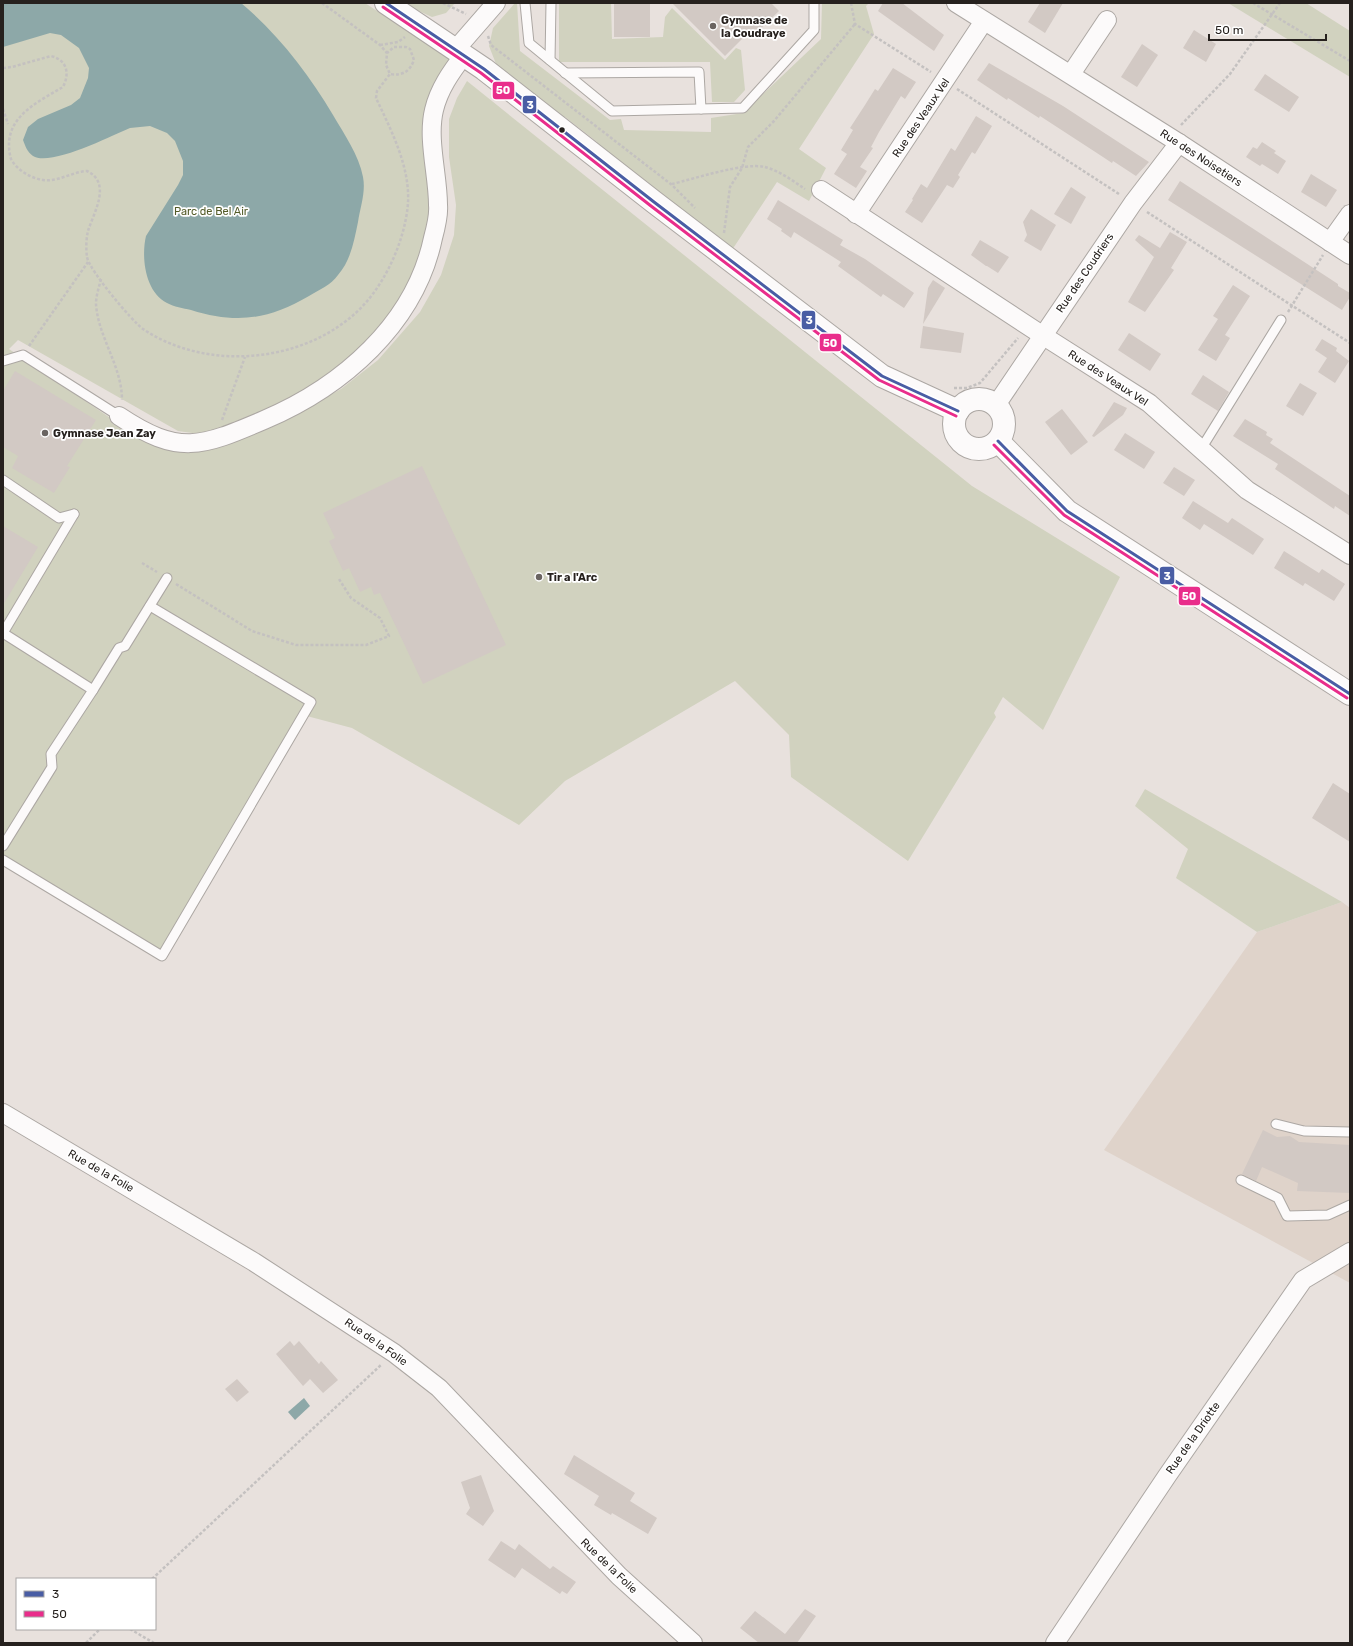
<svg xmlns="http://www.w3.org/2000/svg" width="1353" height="1646" font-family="Rubik,sans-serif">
<rect width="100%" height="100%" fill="#e8e1dd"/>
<polygon fill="#dfd3ca" points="1342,902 1350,908 1350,1283 1104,1150 1257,932"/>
<g fill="#d1d2bf">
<polygon points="3,3 365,3 457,64 439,94 437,184 425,268 359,362 221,437 178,431 18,340 9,349 144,441 217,448 270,428 341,389 378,360 420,312 441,275 454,235 456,205 449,157 449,119 457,98 467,81 972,486 1120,577 1043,730 1003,697 994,713 996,717 908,861 791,777 789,735 735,681 565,781 519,825 352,728 303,715 162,956 3,860"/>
<polygon points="401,3 455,3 446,13 432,17"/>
<polygon points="515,3 517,3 520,51 610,120 621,119 624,130 711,132 711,118 743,113 821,39 822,3 869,3 866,6 874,34 799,149 826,168 809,201 777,182 732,250 594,146 597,142 565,117 561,121 498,69 489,46 493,28"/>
<polygon points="559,3 611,3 612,39 663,37 665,17 672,8 725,60 736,48 741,50 745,90 734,102 712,102 710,62 559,62"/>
<polygon points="1228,3 1306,3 1350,31 1350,77"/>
<polygon points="1145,789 1342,902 1257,932 1176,878 1188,849 1135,806"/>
</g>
<g fill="#8da8a8">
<path d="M3 3H241C277 33 309 74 333 115 344 134 359 155 363 177 366 192 360 208 358 222 354 241 351 260 338 275 331 285 319 290 309 296 268 320 236 324 191 310 183 308 174 307 167 303 145 292 141 257 146 236L178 185 183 175V161L175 141 167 133 150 126 130 128C111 136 50 167 33 156 27 152 25 145 23 140L28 127 38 119 71 105 80 98 88 78 89 68 79 48 61 35 50 33 3 47Z"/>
<polygon points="304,1398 310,1406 295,1420 288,1412"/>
</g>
<g fill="#d2c9c4">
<rect x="614" y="3" width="36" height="34"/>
<polygon points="672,3 771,3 779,11 753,36 749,32 725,56"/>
<polygon points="883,3 902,3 944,35 934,51 878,11"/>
<polygon points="1040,3 1063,3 1045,33 1028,22"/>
<polygon points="1194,30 1216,44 1206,62 1183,48"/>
<polygon points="1142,44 1158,55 1137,87 1121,77"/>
<polygon points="989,63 1063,106 1149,162 1136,176 1113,161 1112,163 1103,157 1040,116 1039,118 1008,98 1007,100 977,80"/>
<polygon points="893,68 916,82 905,99 901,96 879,132 871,147 873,148 860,167 867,171 856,188 834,174 847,154 841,150 853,130 850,128 865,105 875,89 878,91"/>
<polygon points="1265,74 1299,97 1289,112 1254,90"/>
<polygon points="976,116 992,126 975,154 972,152 958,175 960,177 953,188 947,185 922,223 905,212 913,200 912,199 921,184 927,188 951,148 955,151"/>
<polygon points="1262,142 1276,151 1274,153 1286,161 1278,174 1262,164 1260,166 1246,157 1253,147 1257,149"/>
<polygon points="1311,174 1337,190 1326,207 1301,192"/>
<polygon points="1180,181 1338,284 1338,286 1350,293 1350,297 1342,310 1168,200"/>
<polygon points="1071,187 1086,197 1071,224 1054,214"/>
<polygon points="778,200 843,240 840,245 865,259 914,293 904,308 883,294 881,297 838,266 841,262 794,232 791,238 781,231 782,229 767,219"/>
<polygon points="1031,209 1056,225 1041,251 1024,241 1027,235 1023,222"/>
<polygon points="1170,232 1187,242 1171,268 1174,270 1145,312 1128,302 1154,257 1135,240 1139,235 1160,248"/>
<polygon points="980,240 1009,257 998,273 987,266 986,266 971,255"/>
<polygon points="933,280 945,288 923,324 928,288"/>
<polygon points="1233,285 1250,296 1225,335 1230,338 1216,361 1198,350 1218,319 1213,316"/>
<polygon points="923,326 964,333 961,353 920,348"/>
<polygon points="1129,333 1161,354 1150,371 1118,350"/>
<polygon points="1322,339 1337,348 1336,351 1349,361 1335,383 1318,372 1327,358 1315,350"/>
<polygon points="15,371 96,420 67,466 70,467 54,493 12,468 18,456 3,447 3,391"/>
<polygon points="1203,375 1229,392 1218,411 1191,394"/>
<polygon points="1300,383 1317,393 1303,416 1286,406"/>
<polygon points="1114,402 1127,408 1123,415 1094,437 1092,436"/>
<polygon points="1062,409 1088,442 1071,455 1045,422"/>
<polygon points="1245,419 1267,432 1266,435 1273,439 1270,443 1350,496 1350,516 1335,506 1334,509 1275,469 1278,464 1233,436"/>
<polygon points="1125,433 1155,452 1144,469 1114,450"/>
<polygon points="422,466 506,645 423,684 380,593 374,595 371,587 360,592 349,568 343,571 329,541 335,538 323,513"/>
<polygon points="1174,467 1195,480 1184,496 1163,483"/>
<polygon points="1193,501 1228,523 1232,518 1264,539 1253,555 1204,524 1200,530 1182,518"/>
<polygon points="3,526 38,547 3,605"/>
<polygon points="1284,551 1319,573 1322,569 1345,584 1334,601 1305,583 1303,586 1274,568"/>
<polygon points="1333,783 1350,794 1350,842 1312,818"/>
<polygon points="1263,1130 1277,1137 1290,1136 1299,1142 1350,1145 1350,1193 1297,1191 1298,1183 1262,1167 1256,1181 1242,1174"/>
<polygon points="290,1341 294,1346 299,1341 319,1364 321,1361 338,1380 323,1393 310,1379 303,1386 276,1354"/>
<polygon points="237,1379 249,1392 237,1402 225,1389"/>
<polygon points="574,1455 635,1493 630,1501 657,1518 648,1534 612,1513 611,1515 594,1505 599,1496 564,1474"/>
<polygon points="481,1475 494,1511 483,1526 466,1514 470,1508 461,1482"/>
<polygon points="501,1541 515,1550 519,1544 550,1569 553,1566 576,1582 567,1594 562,1591 560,1594 522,1568 515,1578 488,1560"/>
<polygon points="805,1609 816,1616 797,1643 759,1643 740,1628 755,1611 785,1634"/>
</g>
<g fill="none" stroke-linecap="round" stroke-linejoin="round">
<defs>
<g id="service">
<polyline points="525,3 529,43 612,111 743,108 814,30 814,3"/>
<polyline points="550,60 551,3"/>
<polyline points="565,73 699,72 701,109"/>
<polyline points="3,361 23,355 119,416"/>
<polyline points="1201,449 1281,320"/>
<polyline points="3,480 59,518 74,514"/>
<polyline points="3,633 93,690 51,754 52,767 3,846"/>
<polyline points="3,633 74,514"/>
<polyline points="93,690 119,648 125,646 167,578"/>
<polyline points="3,860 162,956 311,702 150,606"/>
<polyline points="1276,1124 1304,1131 1350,1132"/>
<polyline points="1241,1180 1278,1198 1287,1216 1328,1215 1350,1205"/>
</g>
<g id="minor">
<polyline points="956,3 1179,143 1350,255"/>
<polyline points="456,49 496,3"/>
<polyline points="1071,74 1107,20"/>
<polyline points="821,190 1042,335 1149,403 1247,490 1350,555"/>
<polyline points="856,214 984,21"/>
<polyline points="1330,242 1350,214"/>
<polyline points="996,405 1133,203 1179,143"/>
<path d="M119 416C179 456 201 447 264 420 342 387 415 324 433 238 436 227 439 215 438 205 438 175 427 139 434 110 439 89 451 72 464 55"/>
<polyline points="3,1113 254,1262 394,1353 439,1388 619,1576 693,1643"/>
<polyline points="1055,1643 1167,1476 1303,1280 1350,1252"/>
</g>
<g id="tertiary">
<polyline points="386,3 484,69 654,202 882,376 958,411"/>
<circle cx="979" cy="424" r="25"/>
<polyline points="998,441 1067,511 1350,694"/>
</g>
</defs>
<use href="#service" stroke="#aca7a3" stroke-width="11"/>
<use href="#minor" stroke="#aca7a3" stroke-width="20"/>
<use href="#tertiary" stroke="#aca7a3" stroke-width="24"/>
<g stroke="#c4c1c0" stroke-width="2.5" stroke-dasharray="3 2" stroke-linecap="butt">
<polyline points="322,3 380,45 387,53"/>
<polyline points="443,3 466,14"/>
<polyline points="851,3 855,24 931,72"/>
<polyline points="1253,3 1350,61"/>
<polyline points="488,36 491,45 672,185 695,208"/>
<polyline points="380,45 398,42 405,37"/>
<path d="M394 47H406L410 49 414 60C410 71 403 76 390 74L386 65 387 53Z"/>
<path d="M3 68 12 67 51 56C67 60 70 73 63 87 36 103 0 119 11 159 17 170 30 178 43 180 58 182 72 172 87 171 112 183 94 212 88 231 86 239 86 250 87 257 89 270 132 321 143 329 204 370 295 364 351 317 382 292 405 243 408 203 410 166 391 130 376 98L377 91 390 74"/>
<polyline points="957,89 1119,194"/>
<polyline points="3,109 8,124"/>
<polyline points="1181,125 1230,74 1280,3"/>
<path d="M672 184C694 179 744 162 765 167 780 171 793 181 805 189"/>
<polyline points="1147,212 1350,343"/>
<polyline points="724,233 730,187 742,168 748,147 774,121 855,24"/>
<path d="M101 279C99 287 96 296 96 304 98 337 122 366 122 400"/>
<polyline points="1288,312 1323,255"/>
<polyline points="29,346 88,262"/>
<polyline points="954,388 967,388 980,383 1018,338"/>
<polyline points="222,420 245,357"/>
<polyline points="142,563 157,572"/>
<polyline points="176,584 252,631 296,645 366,645 389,636 380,618 351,598 339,579"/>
<polyline points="152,1579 382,1364"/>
<polyline points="130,1629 154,1643"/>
<polyline points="86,1643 100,1629"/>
</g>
<use href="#service" stroke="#fcfafa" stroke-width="9"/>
<use href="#minor" stroke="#fcfafa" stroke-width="18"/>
<use href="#tertiary" stroke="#fcfafa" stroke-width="22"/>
<defs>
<g id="bus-1">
<polyline points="386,3 484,69 654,202 882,376 958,411"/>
<polyline points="998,441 1067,511 1350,694"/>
</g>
<g id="bus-2">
<polyline points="383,7 481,73 651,206 879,380 956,416"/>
<polyline points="994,445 1064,515 1347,698"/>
</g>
</defs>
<use href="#bus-1" stroke="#fff" stroke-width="6"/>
<use href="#bus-2" stroke="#fff" stroke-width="6"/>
<use href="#bus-1" stroke="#495da4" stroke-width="3"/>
<use href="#bus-2" stroke="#e92d8b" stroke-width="3"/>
</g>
<g fill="#6a6461" stroke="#fff" stroke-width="1.5">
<circle cx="713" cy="26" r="4"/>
<circle cx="45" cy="433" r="4"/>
<circle cx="539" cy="577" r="4"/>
</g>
<circle fill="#26211e" stroke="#fff" stroke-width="1.5" cx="562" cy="130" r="3.5"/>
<g text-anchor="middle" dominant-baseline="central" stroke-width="3.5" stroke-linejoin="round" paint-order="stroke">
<g font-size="11" font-weight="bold" fill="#26211e" stroke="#fff" text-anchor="start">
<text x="721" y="20">Gymnase de<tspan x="721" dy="13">la Coudraye</tspan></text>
<text x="53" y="433">Gymnase Jean Zay</text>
<text x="547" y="577">Tir a l'Arc</text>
</g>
<g font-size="11" fill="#26211e" stroke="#fff">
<text transform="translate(921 118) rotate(-56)">Rue des Veaux Vel</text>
<text transform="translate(1201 158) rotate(33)">Rue des Noisetiers</text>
<text transform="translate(1085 273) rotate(-56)">Rue des Coudriers</text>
<text transform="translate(1108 378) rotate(33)">Rue des Veaux Vel</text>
<text transform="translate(101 1171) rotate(30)">Rue de la Folie</text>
<text transform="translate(376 1342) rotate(35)">Rue de la Folie</text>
<text transform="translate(1193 1438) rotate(-55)">Rue de la Driotte</text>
<text transform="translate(609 1566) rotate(44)">Rue de la Folie</text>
</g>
<g font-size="11" fill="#535b28" stroke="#fff">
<text x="211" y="211">Parc de Bel Air</text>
</g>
</g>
<g stroke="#fff" stroke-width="1.5">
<rect x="492" y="81" width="23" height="19" rx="4" fill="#e92d8b"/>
<rect x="522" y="95" width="15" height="19" rx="4" fill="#495da4"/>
<rect x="801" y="310" width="15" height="20" rx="4" fill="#495da4"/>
<rect x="819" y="333" width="23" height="19" rx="4" fill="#e92d8b"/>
<rect x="1159" y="566" width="16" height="19" rx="4" fill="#495da4"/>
<rect x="1178" y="586" width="23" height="20" rx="4" fill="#e92d8b"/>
</g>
<g font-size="11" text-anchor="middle" font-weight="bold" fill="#fff">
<text x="503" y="94">50</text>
<text x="530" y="109">3</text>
<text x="809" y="324">3</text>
<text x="830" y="347">50</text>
<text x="1167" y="580">3</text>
<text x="1189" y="600">50</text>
</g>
<rect width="1353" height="1646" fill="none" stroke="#26211e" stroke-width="8"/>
<rect x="16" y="1578" width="140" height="52" fill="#ffffff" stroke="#a8a6a5"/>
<rect x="24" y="1591" width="20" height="6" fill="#495da4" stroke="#a8a6a5"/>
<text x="52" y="1598" font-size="12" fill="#26211e">3</text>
<rect x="24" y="1611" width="20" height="6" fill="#e92d8b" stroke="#a8a6a5"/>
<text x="52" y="1618" font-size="12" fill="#26211e">50</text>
<path d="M1209 34v6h117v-6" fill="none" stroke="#26211e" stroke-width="2"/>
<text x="1215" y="34" font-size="12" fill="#26211e" stroke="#ffffff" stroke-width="3" paint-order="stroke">50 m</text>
</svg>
